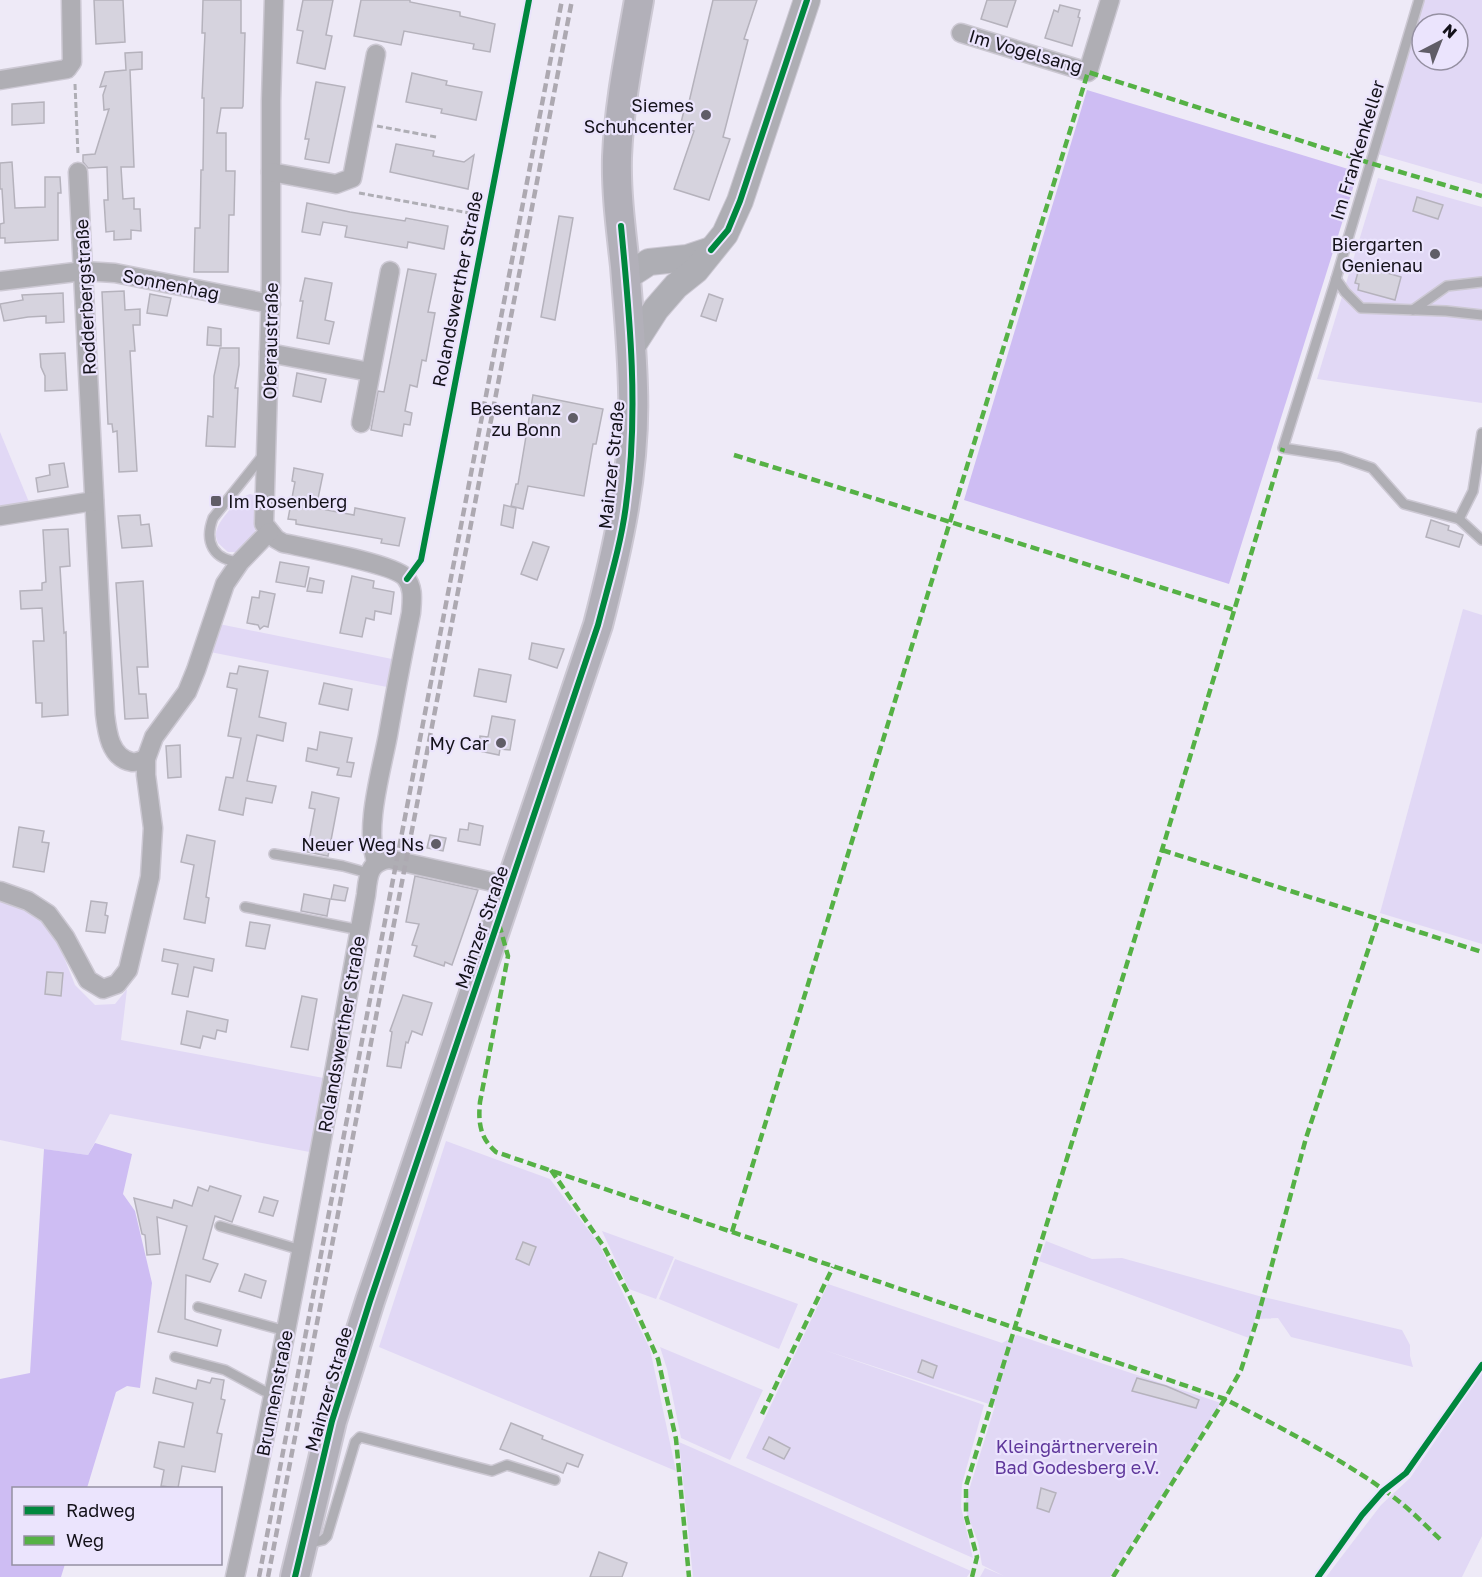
<svg xmlns="http://www.w3.org/2000/svg" width="1482" height="1577" font-family="'Golos Text',sans-serif">
<rect width="100%" height="100%" fill="#eeeaf7"/>
<g fill="#e1d8f5" fill-rule="evenodd">
<path d="M1424 0H1482V184L1378 154ZM1422 24H1458V60H1422Z"/>
<polygon points="1378,178 1482,207 1482,403 1317,379"/>
<polygon points="0,432 31,507 0,512"/>
<path d="M250 494 254 495 256 499 255 536 241 552H228L218 543C216 538 215 534 217 529 220 519 240 496 250 494Z"/>
<polygon points="1463,609 1482,615 1482,944 1380,913"/>
<polygon points="219,624 397,660 392,688 210,652"/>
<polygon points="0,897 32,910 58,942 75,985 95,1005 115,1004 127,989 121,1040 329,1079 315,1153 110,1114 88,1155 43,1149 0,1140"/>
<polygon points="446,1141 550,1179 599,1244 650,1349 676,1471 379,1347"/>
<polygon points="602,1231 674,1257 656,1299 629,1289"/>
<polygon points="1046,1241 1092,1259 1122,1258 1259,1296 1402,1330 1410,1345 1410,1356 1413,1367 1291,1337 1278,1318 1255,1319 1249,1338 1039,1261"/>
<polygon points="675,1259 798,1304 779,1349 659,1299"/>
<polygon points="828,1284 1002,1343 1017,1335 1221,1403 1110,1577 980,1577 985,1568 1004,1576 982,1565 978,1542 964,1506 995,1406 824,1350 984,1405 962,1484 961,1507 973,1558 746,1458"/>
<polygon points="660,1347 763,1390 730,1460 681,1438 667,1369"/>
<polygon points="1482,1372 1482,1536 1462,1577 1326,1577 1381,1505 1410,1478"/>
<polygon points="679,1442 971,1571 967,1577 693,1577"/>
</g>
<g fill="#cebdf3">
<polygon points="1087,90 1358,172 1229,584 964,500"/>
<polygon points="95,1143 132,1154 123,1194 135,1211 152,1283 140,1388 127,1386 116,1392 87,1488 14,1488 14,1564 65,1564 61,1577 0,1577 0,1379 30,1373 44,1149 88,1155"/>
</g>
<g fill="#d6d3de" stroke="#b5b2bc" stroke-width="1.5">
<polygon points="94,0 123,0 125,42 96,44"/>
<polygon points="203,0 241,0 241,33 245,33 243,106 242,108 221,108 217,133 226,133 226,171 235,171 234,215 229,215 228,272 194,272 195,228 200,228 201,170 203,170 204,98 202,98 205,33 202,33"/>
<polygon points="303,0 333,0 326,35 332,36 325,69 297,63 303,31 297,30"/>
<polygon points="361,0 410,0 410,2 460,12 460,16 495,24 490,52 473,49 474,44 404,31 401,45 354,36"/>
<polygon points="713,0 757,0 744,39 748,40 723,137 730,139 709,200 674,189 694,131 680,127 686,102 689,102"/>
<polygon points="987,0 1016,0 1007,27 981,19"/>
<polygon points="1060,5 1080,10 1078,17 1080,18 1072,46 1045,38 1054,10 1058,12"/>
<polygon points="142,52 142,69 130,70 134,167 121,167 123,199 134,198 134,209 140,209 141,231 131,230 131,239 114,240 114,231 106,232 104,200 108,200 107,167 88,168 83,162 83,155 95,154 109,109 104,110 103,95 106,86 100,87 105,72 126,70 125,53"/>
<polygon points="412,73 447,81 446,85 482,92 476,120 441,113 442,109 406,102"/>
<polygon points="316,82 345,87 329,163 305,159 309,139 305,139"/>
<polygon points="44,102 44,123 12,125 12,104"/>
<polygon points="396,144 434,151 433,156 464,162 474,155 468,189 390,172"/>
<polygon points="12,162 15,208 45,207 45,177 60,177 61,193 58,193 58,240 5,243 5,238 0,238 0,224 4,223 2,189 0,189 0,163"/>
<polygon points="1417,197 1443,205 1438,219 1413,211"/>
<polygon points="307,203 350,212 405,221 406,218 448,226 444,249 408,242 407,248 345,237 347,226 323,222 320,235 302,232"/>
<polygon points="559,216 573,218 555,320 541,317"/>
<polygon points="1360,265 1401,277 1395,300 1358,290 1359,284 1355,283"/>
<polygon points="408,269 436,274 428,312 435,313 426,361 422,360 417,387 410,385 405,411 412,413 410,425 404,424 402,436 371,430 378,391 384,392"/>
<polygon points="305,278 332,283 325,320 334,322 329,344 297,338 303,301 300,301"/>
<polygon points="124,291 125,310 140,309 140,325 133,325 135,351 130,351 137,471 119,472 117,431 113,432 112,424 108,424 102,292"/>
<polygon points="63,293 64,322 46,323 46,316 28,317 4,321 0,304 23,300 22,295"/>
<polygon points="150,294 171,298 167,316 147,313"/>
<polygon points="709,294 723,299 716,321 701,316"/>
<polygon points="208,327 221,329 221,346 207,345"/>
<polygon points="220,348 239,348 239,365 235,388 238,388 235,447 206,446 208,416 213,417 214,376"/>
<polygon points="65,353 67,390 45,391 45,376 41,367 40,354"/>
<polygon points="297,373 326,379 321,402 293,396"/>
<polygon points="533,395 603,409 596,444 593,444 584,496 528,486 523,509 511,506 516,484 518,484"/>
<polygon points="64,463 68,487 38,492 36,478 50,475 49,465"/>
<polygon points="294,468 323,474 316,508 354,515 355,508 405,518 399,546 381,543 382,539 296,524 296,520 288,519 295,482 292,481"/>
<polygon points="504,505 516,508 513,528 501,525"/>
<polygon points="140,515 141,525 149,524 152,546 122,548 118,516"/>
<polygon points="1431,520 1449,526 1448,530 1463,535 1459,547 1426,537"/>
<polygon points="68,529 70,566 60,567 64,633 66,632 68,715 42,717 42,703 36,703 33,641 44,641 42,608 21,609 20,591 42,590 42,583 46,582 43,530"/>
<polygon points="533,542 549,547 537,580 521,574"/>
<polygon points="280,562 309,567 305,587 276,582"/>
<polygon points="352,576 374,581 373,588 394,592 391,614 375,611 374,620 366,618 362,637 340,633"/>
<polygon points="310,578 324,581 322,593 307,591"/>
<polygon points="143,581 148,667 137,667 139,694 146,694 148,718 125,719 116,583"/>
<polygon points="260,591 275,594 268,627 264,626 260,629 258,625 247,623 252,597 259,598"/>
<polygon points="532,643 564,649 557,668 529,659"/>
<polygon points="239,666 268,671 259,717 286,723 283,741 257,735 247,781 276,786 272,803 246,798 243,815 219,810 226,777 233,778 241,738 228,736 237,689 227,687 230,673 237,674"/>
<polygon points="479,669 511,675 506,702 474,696"/>
<polygon points="324,683 352,689 348,710 319,704"/>
<polygon points="492,716 515,720 510,750 500,749 499,755 479,751 480,736 488,737"/>
<polygon points="320,732 352,738 347,762 354,763 351,777 337,775 339,768 306,761 308,748 317,750"/>
<polygon points="180,745 181,777 168,778 166,746"/>
<polygon points="312,792 339,798 328,856 307,852 315,809 309,808"/>
<polygon points="469,823 483,826 480,845 458,841 460,829 468,830"/>
<polygon points="19,827 44,831 42,842 49,843 44,872 13,867"/>
<polygon points="187,835 215,841 206,897 209,898 205,923 184,919 194,865 181,862"/>
<polygon points="430,835 446,838 443,851 427,848"/>
<polygon points="415,876 478,890 452,965 445,962 444,966 414,956 417,946 412,945 419,924 406,922"/>
<polygon points="334,885 348,888 345,901 331,899"/>
<polygon points="304,894 330,899 327,916 301,911"/>
<polygon points="91,901 107,903 105,915 108,916 105,933 86,931"/>
<polygon points="250,922 270,925 265,949 246,946"/>
<polygon points="164,949 214,959 212,971 194,967 188,997 172,994 178,964 162,961"/>
<polygon points="47,972 63,973 61,996 45,994"/>
<polygon points="403,995 432,1003 422,1035 412,1031 408,1043 406,1042 401,1068 387,1066 392,1032 390,1031"/>
<polygon points="302,996 317,999 308,1050 291,1047"/>
<polygon points="187,1011 228,1020 226,1032 217,1030 215,1039 203,1036 200,1048 181,1044"/>
<polygon points="210,1186 241,1196 232,1222 215,1216 203,1259 218,1264 210,1282 186,1275 185,1319 221,1330 217,1346 158,1332 187,1226 157,1217 160,1254 147,1255 145,1235 142,1234 134,1198 172,1208 174,1200 192,1206 198,1187 208,1191"/>
<polygon points="264,1197 278,1201 273,1216 259,1212"/>
<polygon points="523,1242 536,1247 529,1265 516,1259"/>
<polygon points="245,1274 266,1281 261,1298 239,1291"/>
<polygon points="922,1360 937,1366 933,1378 918,1372"/>
<polygon points="156,1378 196,1389 198,1380 210,1383 212,1378 224,1380 221,1399 225,1400 217,1433 222,1434 215,1472 182,1466 178,1488 161,1486 164,1470 154,1467 159,1442 184,1447 193,1403 153,1393"/>
<polygon points="1137,1378 1166,1386 1199,1400 1196,1408 1132,1391"/>
<polygon points="511,1423 543,1436 542,1439 583,1455 578,1467 567,1463 563,1473 500,1449"/>
<polygon points="769,1437 790,1448 784,1459 763,1449"/>
<polygon points="1041,1488 1056,1493 1049,1512 1037,1508"/>
<polygon points="599,1552 627,1563 622,1577 590,1577"/>
</g>
<g fill="none" stroke-linecap="round" stroke-linejoin="round">
<defs>
<g id="service">
<polyline points="1419,0 1336,279 1283,448 1340,457 1372,468 1404,504 1459,519 1482,540"/>
<polyline points="1336,279 1345,292 1361,308 1446,311 1482,315"/>
<polyline points="1413,310 1447,286 1482,282"/>
<polyline points="1459,519 1473,491 1482,433"/>
<path d="M240 562C213 560 204 542 213 518L264 454"/>
<polyline points="274,854 343,866 368,873"/>
<polyline points="245,907 360,930"/>
<polyline points="220,1226 301,1250"/>
<polyline points="198,1307 286,1331"/>
<polyline points="175,1357 225,1370 264,1391 274,1393"/>
<polyline points="307,1544 323,1540 327,1536 355,1442 360,1437 492,1471 507,1465 555,1480"/>
</g>
<g id="minor">
<path d="M274 0 271 101V284L264 524 276 539 283 543C306 548 393 564 405 577 414 587 412 600 411 613 403 653 395 694 388 735 382 768 363 832 377 863"/>
<polyline points="961,33 1088,72 1110,0"/>
<polyline points="0,80 67,69 72,62 71,0"/>
<path d="M78 172 105 714C107 732 110 758 132 762 136 763 142 760 146 759"/>
<polyline points="271,172 336,184 352,178 376,54"/>
<polyline points="0,281 84,271 115,273 271,304"/>
<polyline points="269,353 370,372"/>
<polyline points="361,423 390,271"/>
<polyline points="0,516 94,501"/>
<polyline points="0,891 28,901 48,914 65,937 88,980 103,989 117,984 128,970 150,877 153,828 146,775 146,759 154,737 187,692 196,670 225,584 240,562 269,532"/>
<path d="M235 1577C285 1351 325 1123 366 895 368 877 368 862 389 859L511 886"/>
</g>
<g id="secondary">
<polyline points="626,277 649,262 687,258 711,250"/>
<polyline points="631,348 656,309 676,286 696,270 725,234 740,201 807,0"/>
</g>
<path id="primary" d="M295 1577 332 1421 370 1301 598 625C618 547 636 469 633 388 632 347 628 306 625 266 621 230 616 193 617 157 619 104 630 52 639 0"/>
</defs>
<use href="#service" stroke="#ccc8d3" stroke-width="12"/>
<use href="#minor" stroke="#ccc8d3" stroke-width="21"/>
<use href="#secondary" stroke="#ccc8d3" stroke-width="28"/>
<use href="#primary" stroke="#ccc8d3" stroke-width="32"/>
<g stroke="#afaeb5" stroke-width="3" stroke-dasharray="6 3" stroke-linecap="butt">
<polyline points="75,84 78,155"/>
<polyline points="377,126 436,137"/>
<polyline points="359,193 486,216"/>
</g>
<use href="#service" stroke="#afaeb4" stroke-width="9"/>
<use href="#minor" stroke="#afaeb4" stroke-width="18"/>
<use href="#secondary" stroke="#aeaeb4" stroke-width="26"/>
<use href="#primary" stroke="#b2b0b9" stroke-width="28"/>
<g stroke="#ada9b1" stroke-width="4.5" stroke-dasharray="9 4.5" stroke-linecap="butt">
<polyline points="259,1577 562,0"/>
<polyline points="268,1577 572,0"/>
</g>
<g stroke="#55b145" stroke-width="4.5" stroke-dasharray="9 4.5" stroke-linecap="butt">
<polyline points="734,455 1234,610"/>
<polyline points="1162,850 1482,952"/>
<path d="M499 924 508 956 480 1102C478 1123 480 1138 496 1152L1225 1399C1281 1428 1347 1461 1396 1499 1413 1512 1428 1528 1443 1542"/>
<polyline points="551,1170 604,1247 630,1297 658,1359 676,1439 689,1577"/>
<polyline points="732,1232 1088,72 1370,163 1482,196"/>
<polyline points="762,1414 833,1267"/>
<polyline points="972,1577 977,1557 966,1516 966,1486 1162,850 1283,448"/>
<polyline points="1113,1577 1225,1399 1241,1370 1257,1320 1306,1138 1378,920"/>
</g>
<defs>
<g id="cycleway">
<polyline points="711,250 728,230 740,201 807,0"/>
<polyline points="407,579 421,560 529,0"/>
<path d="M295 1577 332 1421 370 1301 598 625C608 586 621 545 626 505 639 412 630 319 621 226"/>
<polyline points="1318,1577 1362,1515 1383,1491 1406,1473 1482,1365"/>
</g>
</defs>
<use href="#cycleway" stroke="#ebe4fd" stroke-width="10"/>
<use href="#cycleway" stroke="#00873e" stroke-width="6"/>
</g>
<g fill="#605d67" stroke="#ebe4fd" stroke-width="2">
<circle cx="706" cy="115" r="6"/>
<circle cx="1435" cy="254" r="6"/>
<circle cx="573" cy="418" r="6"/>
<rect x="210" y="495" width="12" height="12" rx="3"/>
<circle cx="501" cy="743" r="6"/>
<circle cx="436" cy="844" r="6"/>
</g>
<g text-anchor="middle" dominant-baseline="central" stroke-width="4.5" stroke-linejoin="round" paint-order="stroke">
<g font-size="18" fill="#131119" stroke="#ebe4fd">
<text transform="translate(1026 51) rotate(16)">Im Vogelsang</text>
<text transform="translate(1357 150) rotate(-73)">Im Frankenkeller</text>
<text transform="translate(171 284) rotate(11)">Sonnenhag</text>
<text transform="translate(457 289) rotate(-79)">Rolandswerther Straße</text>
<text transform="translate(85 297) rotate(-93)">Rodderbergstraße</text>
<text transform="translate(270 341) rotate(-89)">Oberaustraße</text>
<text transform="translate(611 465) rotate(-84)">Mainzer Straße</text>
<text transform="translate(481 927) rotate(-71)">Mainzer Straße</text>
<text transform="translate(341 1034) rotate(-80)">Rolandswerther Straße</text>
<text transform="translate(328 1389) rotate(-74)">Mainzer Straße</text>
<text transform="translate(274 1393) rotate(-79)">Brunnenstraße</text>
</g>
<g font-size="18" fill="#131119" stroke="#ebe4fd" text-anchor="end">
<text x="694" y="105">Siemes<tspan x="694" dy="21">Schuhcenter</tspan></text>
<text x="1423" y="244">Biergarten<tspan x="1423" dy="21">Genienau</tspan></text>
<text x="561" y="408">Besentanz<tspan x="561" dy="21">zu Bonn</tspan></text>
<text x="228" y="501" text-anchor="start">Im Rosenberg</text>
<text x="489" y="743">My Car</text>
<text x="424" y="844">Neuer Weg Ns</text>
</g>
<g font-size="18" fill="#5f379b" stroke="#ebe4fd">
<text x="1077" y="1446">Kleingärtnerverein<tspan x="1077" dy="21">Bad Godesberg e.V.</tspan></text>
</g>
</g>
<rect x="12" y="1487" width="210" height="78" fill="#ebe4fd" stroke="#9590a2" stroke-width="1.5"/>
<rect x="24" y="1506" width="30" height="9" fill="#00873e" stroke="#9590a2" stroke-width="1.5"/>
<text x="66" y="1517" font-size="18" fill="#131119">Radweg</text>
<rect x="24" y="1536" width="30" height="9" fill="#55b145" stroke="#9590a2" stroke-width="1.5"/>
<text x="66" y="1547" font-size="18" fill="#131119">Weg</text>
<g transform="translate(1440 42) rotate(42)"><circle r="28" fill="#ebe4fd" stroke="#9590a2" stroke-width="1.5"/>
<path d="M0-4.5L10 22L0 15L-10 22Z" fill="#605d67"/>
<text y="-9" font-size="16" font-weight="bold" text-anchor="middle" fill="#131119">N</text>
</g>
</svg>
